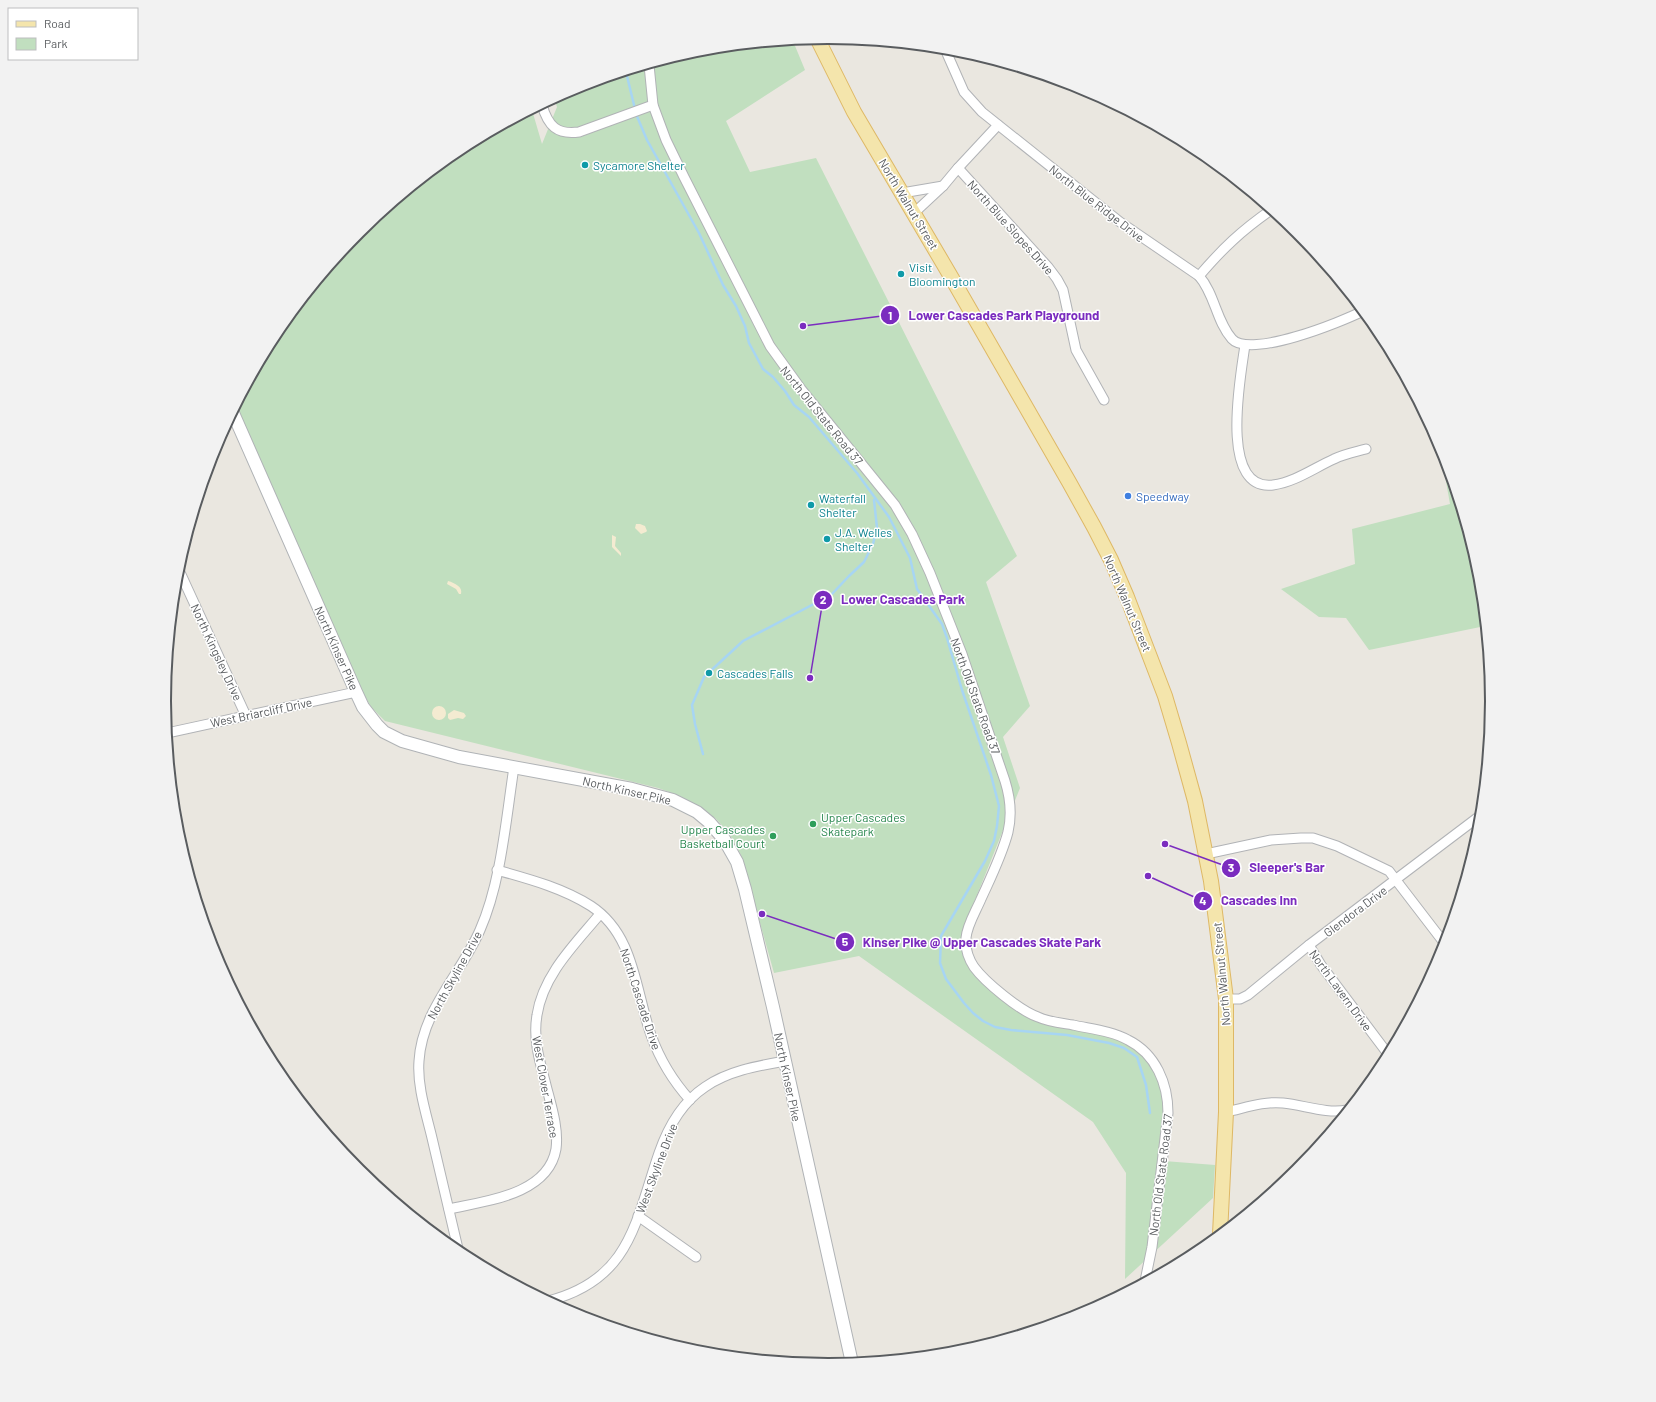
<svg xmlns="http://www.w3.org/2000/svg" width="1656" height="1402" font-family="Barlow,sans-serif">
<rect width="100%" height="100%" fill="#eae7e0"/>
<g fill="#c1dfbf">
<polygon points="793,41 805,70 726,121 750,172 816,158 1017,556 986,582 1030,706 1003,737 1020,788 963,930 962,948 1020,1010 1105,1035 1124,1042 1141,1052 1151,1064 1164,1094 1164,1161 1215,1165 1213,1198 1125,1279 1126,1173 1093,1122 859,956 774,973 741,855 729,833 716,819 700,807 680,796 658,788 385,721 371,707 360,687 236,407 276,332 359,231 459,149 532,110 542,144 557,107 554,98 574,87 699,50"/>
<polygon points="1439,442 1479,572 1479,574 1473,576 1482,602 1485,626 1369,650 1346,618 1319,617 1281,589 1355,564 1352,529 1450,504"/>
</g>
<g fill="#f4ebd1">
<polygon points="636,524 640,524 645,526 647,531 646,532 641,534 635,528"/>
<polygon points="612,535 616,537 615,546 621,553 621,556 612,547"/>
<path d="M448 581C455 583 463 587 461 594H459L456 589 447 584Z"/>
<circle cx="439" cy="713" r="7"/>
<polygon points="454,710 464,713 466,716 463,719 458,718 450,720 448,718 448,714"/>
</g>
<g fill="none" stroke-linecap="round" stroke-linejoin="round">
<g stroke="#a7d5f3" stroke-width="2.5">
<polyline points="626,72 635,109"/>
<polyline points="636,114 647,140 699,233 723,285 736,306 745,326 749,343 763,369 773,377 785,391 794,405 809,417 857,473 889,517 910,558 917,589 942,624 947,638 962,690 991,775 999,806 997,826 994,841 985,861 941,936 940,963 946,979 964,1003 973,1013 983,1021 995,1027 1011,1030 1067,1035 1109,1043 1124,1048 1137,1057 1146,1085 1150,1113"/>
<polyline points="703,754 695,724 692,705 704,677 743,641 831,595 849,576 864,562 873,544 877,528 874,500"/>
</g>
<defs>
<g id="street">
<path d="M945 49 964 92 982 112 1120 222 1199 276C1215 294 1216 321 1232 339 1250 359 1341 322 1363 311"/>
<path d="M649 65 653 105 666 140 684 177 770 346 801 389 895 505 912 534 930 573 962 654 1005 781C1010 797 1012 815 1008 832 1002 855 991 877 981 899 976 911 967 925 966 938 965 949 968 958 974 967 985 982 1020 1011 1038 1017 1049 1022 1061 1023 1073 1025 1091 1029 1112 1031 1128 1040 1156 1054 1168 1084 1168 1113L1152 1247 1145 1281"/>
<path d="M542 105C548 126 557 135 579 132L653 105"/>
<polyline points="958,168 1048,267 1057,279 1063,290 1076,350 1104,400"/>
<polyline points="902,193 943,186"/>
<polyline points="914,213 943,186 958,168 998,125"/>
<path d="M1199 276C1223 248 1241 231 1271 210"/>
<path d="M1245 345C1241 374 1218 492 1273 485 1295 482 1314 468 1334 459 1344 454 1355 452 1366 449"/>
<polyline points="178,568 246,716"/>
<polyline points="167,733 356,692"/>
<polyline points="1206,854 1271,840 1301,838 1313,838 1337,846 1389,871 1445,944"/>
<path d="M497 870C529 879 563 888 591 906 635 935 635 990 651 1035 660 1060 672 1080 690 1100"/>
<polyline points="1309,945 1321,965 1388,1054"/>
<polyline points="1226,999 1240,999 1248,995 1309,945 1481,815"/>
<path d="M1226 1112C1245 1108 1263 1101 1283 1103 1304 1105 1326 1114 1347 1110"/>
<path d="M449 1209C485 1201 548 1195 556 1149 559 1127 550 1102 545 1081 539 1059 533 1038 537 1015 543 975 575 944 600 914"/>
<polyline points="638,1216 696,1257"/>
<path d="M459 1253C450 1215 441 1176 432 1138 426 1113 417 1086 419 1061 422 1010 461 974 480 930 501 883 506 819 514 767"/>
<path d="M548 1301C630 1280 635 1223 659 1153 668 1127 681 1103 705 1087 728 1071 757 1066 785 1061"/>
</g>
<polyline id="secondary" points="233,413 356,692 363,707 377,725 384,732 402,741 459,757 632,789 673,800 697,812 709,822 724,839 737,862 745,889 773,1007 852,1363"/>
<polyline id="primary" points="817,38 854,112 950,275 1069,482 1094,527 1111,560 1127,597 1165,696 1179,743 1195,801 1211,881 1226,999 1226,1112 1220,1234"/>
</defs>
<use href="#street" stroke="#b1b3b6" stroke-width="11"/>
<use href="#secondary" stroke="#b0b3b6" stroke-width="14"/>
<use href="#primary" stroke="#deb865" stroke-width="16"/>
<use href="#street" stroke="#fff" stroke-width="9"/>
<use href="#secondary" stroke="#fff" stroke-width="12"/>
<use href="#primary" stroke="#f4e5ac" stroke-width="14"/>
</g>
<g fill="#0f9aa8" stroke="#fff" stroke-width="1.5">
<circle cx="585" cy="165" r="4"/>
<circle cx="901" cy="274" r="4"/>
<circle cx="811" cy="505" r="4"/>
<circle cx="827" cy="539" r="4"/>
<circle cx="709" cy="673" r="4"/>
</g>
<circle fill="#3f7fe0" stroke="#fff" stroke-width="1.5" cx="1128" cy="496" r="4"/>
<g fill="#2e9e5b" stroke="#fff" stroke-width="1.5">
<circle cx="813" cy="824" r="4"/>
<circle cx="773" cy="836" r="4"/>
</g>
<g text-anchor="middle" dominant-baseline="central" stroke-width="3" stroke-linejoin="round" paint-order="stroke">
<g font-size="12" fill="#0d838f" stroke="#fff" text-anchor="start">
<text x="593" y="165">Sycamore Shelter</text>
<text x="909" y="267">Visit<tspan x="909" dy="14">Bloomington</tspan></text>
<text x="819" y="498">Waterfall<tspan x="819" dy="14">Shelter</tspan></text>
<text x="835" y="532">J.A. Welles<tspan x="835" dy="14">Shelter</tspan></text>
<text x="717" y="673">Cascades Falls</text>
</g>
<g font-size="12" fill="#595c5f" stroke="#fff">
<text transform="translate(1097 203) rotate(38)">North Blue Ridge Drive</text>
<text transform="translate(909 204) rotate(59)">North Walnut Street</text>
<text transform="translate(1011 227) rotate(48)">North Blue Slopes Drive</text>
<text transform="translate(822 415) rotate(51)">North Old State Road 37</text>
<text transform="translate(1128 603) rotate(67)">North Walnut Street</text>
<text transform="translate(337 648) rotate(66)">North Kinser Pike</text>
<text transform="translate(217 652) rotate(65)">North Kingsley Drive</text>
<text transform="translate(976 696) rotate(70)">North Old State Road 37</text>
<text transform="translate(261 712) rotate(-12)">West Briarcliff Drive</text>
<text transform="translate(627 790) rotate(13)">North Kinser Pike</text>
<text transform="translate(1355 911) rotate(-37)">Glendora Drive</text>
<text transform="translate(1221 974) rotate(-95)">North Walnut Street</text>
<text transform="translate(454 975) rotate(-61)">North Skyline Drive</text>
<text transform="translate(1341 990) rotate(54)">North Lavern Drive</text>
<text transform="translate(641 999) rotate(72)">North Cascade Drive</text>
<text transform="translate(788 1077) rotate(78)">North Kinser Pike</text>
<text transform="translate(546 1087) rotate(80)">West Clover Terrace</text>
<text transform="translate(656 1168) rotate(-69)">West Skyline Drive</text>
<text transform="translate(1160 1175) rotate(-83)">North Old State Road 37</text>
</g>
<g font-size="12" fill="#366cbe" stroke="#fff" text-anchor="start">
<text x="1136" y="496">Speedway</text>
</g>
<g font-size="12" fill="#27864d" stroke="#fff" text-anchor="start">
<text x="821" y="817">Upper Cascades<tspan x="821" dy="14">Skatepark</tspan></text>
<text x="765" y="829" text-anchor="end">Upper Cascades<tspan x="765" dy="14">Basketball Court</tspan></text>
</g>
</g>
<path d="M0 0H1656V1402H0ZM171 701a657 657 0 1 1 1314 0a657 657 0 1 1-1314 0Z" fill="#f2f2f2" fill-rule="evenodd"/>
<path fill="none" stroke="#595c5f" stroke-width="2" d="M171 701a657 657 0 1 1 1314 0a657 657 0 1 1-1314 0Z"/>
<path fill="none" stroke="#7b2cbf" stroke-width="1.5" d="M803 326L890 315M810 678L823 600M1165 844L1231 868M1148 876L1203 901M762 914L845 942"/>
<g fill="#7b2cbf" stroke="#fff" stroke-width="1.5">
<circle cx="803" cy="326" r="4"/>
<circle cx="810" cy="678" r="4"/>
<circle cx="1165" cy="844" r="4"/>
<circle cx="1148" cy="876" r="4"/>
<circle cx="762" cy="914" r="4"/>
<circle cx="890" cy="315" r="10"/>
<circle cx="823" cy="600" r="10"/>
<circle cx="1231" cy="868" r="10"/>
<circle cx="1203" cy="901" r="10"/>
<circle cx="845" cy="942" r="10"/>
</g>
<g font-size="12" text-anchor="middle" font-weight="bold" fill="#fff">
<text x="890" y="320">1</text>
<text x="823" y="604">2</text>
<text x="1231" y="872">3</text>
<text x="1203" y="905">4</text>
<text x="845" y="946">5</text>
</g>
<g font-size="13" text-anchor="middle" font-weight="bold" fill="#7b2cbf" stroke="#fff" stroke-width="3" stroke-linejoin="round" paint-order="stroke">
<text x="1004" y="320">Lower Cascades Park Playground</text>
<text x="903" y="604">Lower Cascades Park</text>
<text x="1287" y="872">Sleeper's Bar</text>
<text x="1259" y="905">Cascades Inn</text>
<text x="982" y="947">Kinser Pike @ Upper Cascades Skate Park</text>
</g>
<rect x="8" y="8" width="130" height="52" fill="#ffffff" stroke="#bdbebf"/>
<rect x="16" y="21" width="20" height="6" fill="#f4e5ac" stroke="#bdbebf"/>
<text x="44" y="28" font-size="12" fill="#595c5f">Road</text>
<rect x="16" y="38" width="20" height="12" fill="#c1dfbf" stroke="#bdbebf"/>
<text x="44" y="48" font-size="12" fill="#595c5f">Park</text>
</svg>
